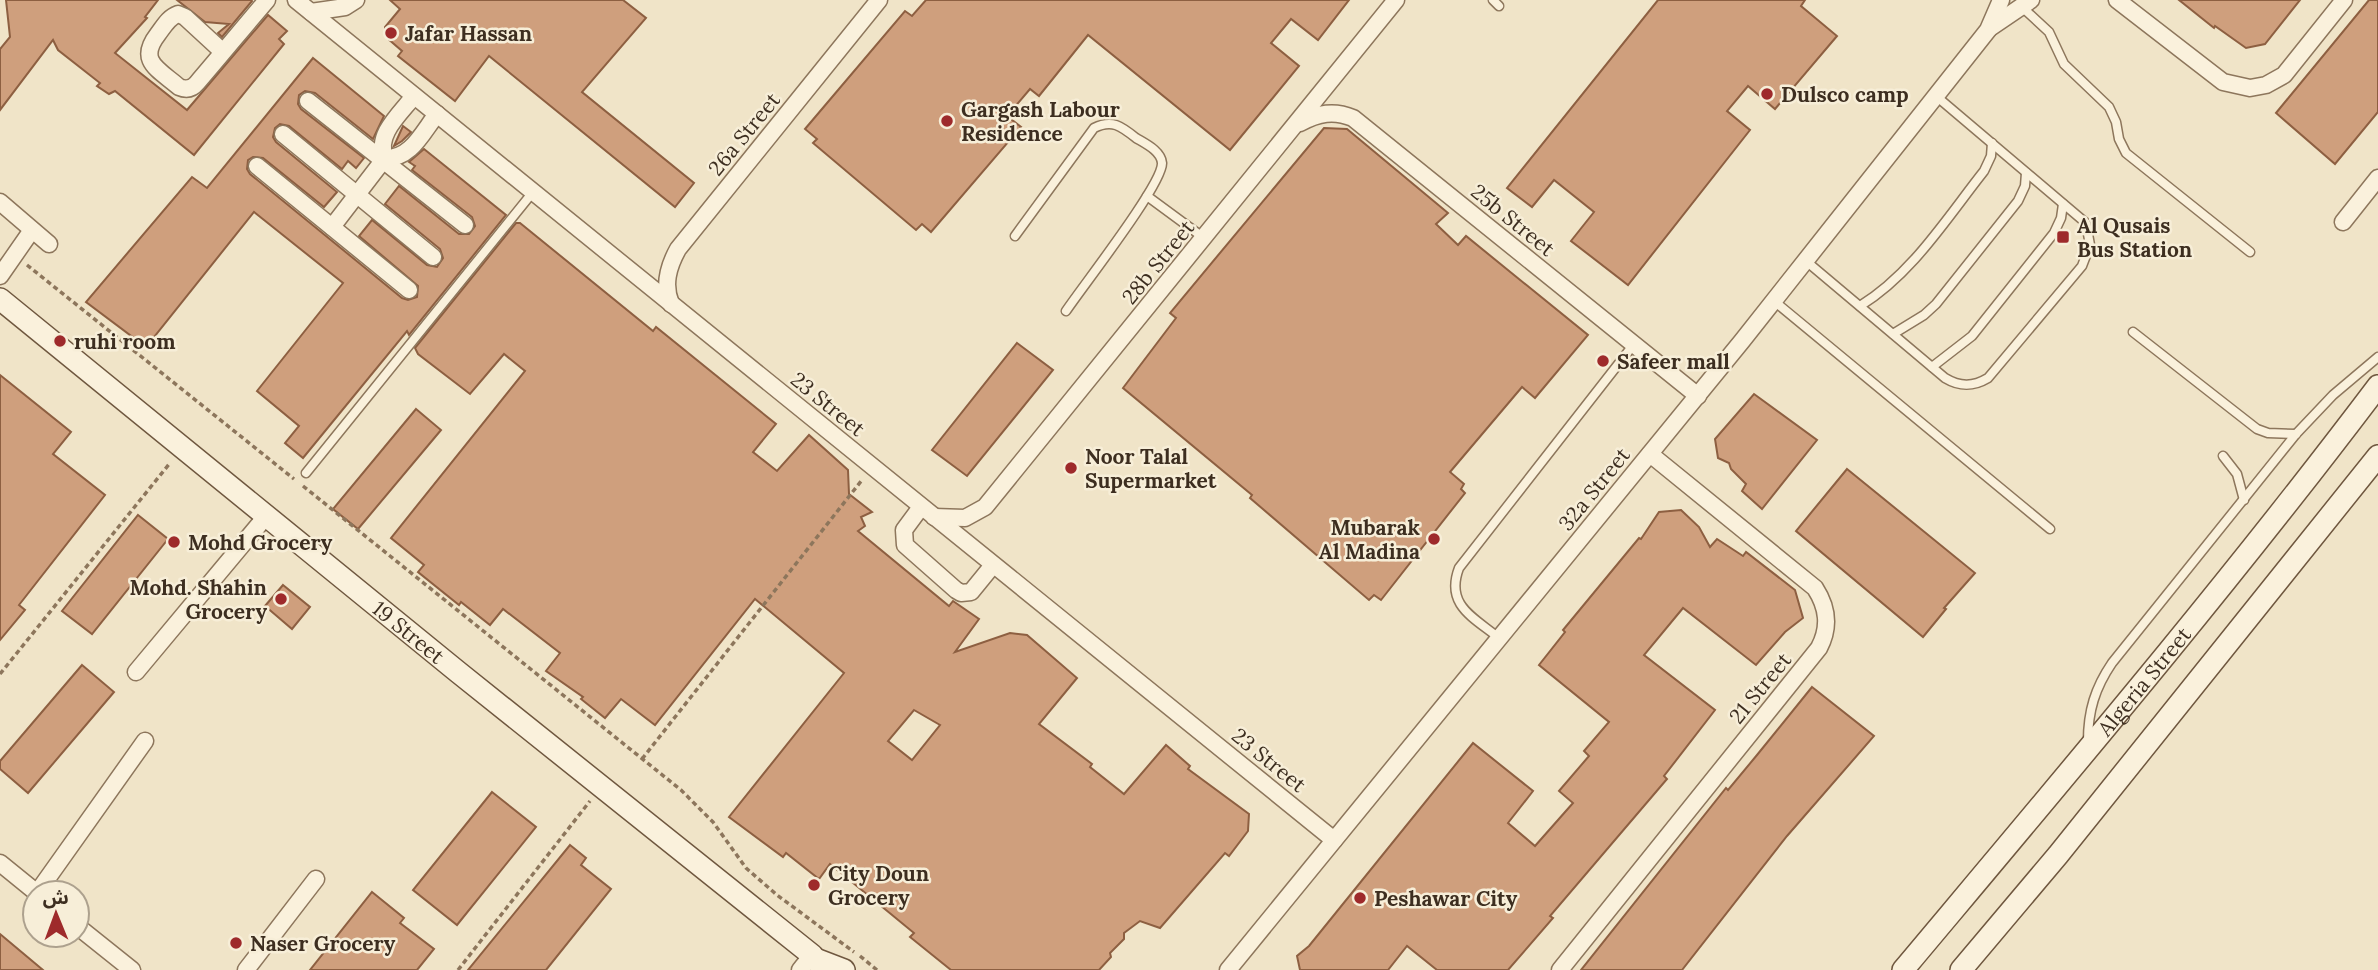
<svg xmlns="http://www.w3.org/2000/svg" width="2378" height="970" font-family="Lora,'Noto Sans Arabic',serif">
<rect width="100%" height="100%" fill="#f0e4c8"/>
<g fill="#cf9f7d" stroke="#8d5f41" stroke-width="2" fill-rule="evenodd">
<polygon points="6,0 158,0 145,17 147,18 115,53 187,110 268,15 287,31 279,39 284,44 194,155 115,91 109,94 97,86 100,83 58,50 53,40 0,110 0,49 10,37"/>
<polygon points="177,0 251,0 252,1 222,37 218,33 229,24 205,22"/>
<polygon points="390,0 623,0 646,18 582,92 694,183 675,207 489,56 455,101 398,56 402,51 387,38 385,27 400,9"/>
<polygon points="926,0 1349,0 1318,40 1291,19 1271,43 1299,66 1230,150 1088,35 1039,96 1030,89 1007,116 1021,127 931,232 922,224 916,230 813,143 817,139 805,129 905,11 912,16"/>
<polygon points="1658,0 1805,0 1801,6 1837,36 1775,109 1748,86 1727,111 1750,130 1628,285 1571,241 1594,212 1554,180 1532,207 1507,188"/>
<polygon points="2179,0 2300,0 2265,44 2246,48 2215,26 2214,28"/>
<polygon points="2369,0 2378,0 2378,112 2335,164 2276,113"/>
<polygon points="313,58 384,116 373,139 315,93 305,91 299,95 298,104 301,109 364,158 356,168 348,161 342,169 289,126 280,124 275,128 273,137 276,142 337,192 324,207 263,158 253,157 248,160 247,169 250,174 402,298 408,300 417,297 418,286 359,236 372,220 427,265 437,267 443,258 440,249 385,204 399,186 459,234 469,234 475,226 472,217 412,170 415,166 409,162 424,149 506,215 409,335 407,331 303,458 285,443 299,426 257,391 343,283 254,212 146,347 86,302 192,177 207,188"/>
<polygon points="403,126 411,132 402,141 394,146"/>
<polygon points="1324,128 1347,129 1448,213 1436,224 1458,245 1466,236 1588,335 1535,398 1522,387 1450,472 1464,484 1461,489 1465,493 1381,600 1374,595 1369,600 1250,498 1252,495 1123,388 1176,318 1170,313"/>
<path d="M516 223H520L653 331 656 327 776 424 753 452 777 471 809 435 848 470 849 494 872 512 861 517 865 526 858 531 949 606 953 601 979 619 955 652 1010 633 1027 635 1077 678 1039 724 1092 764 1090 767 1124 794 1166 745 1190 766 1188 769 1249 814 1248 831 1229 856 1225 853 1160 928 1140 921 1124 933V939L1110 953 1111 957 1099 970H951L910 937 914 933 830 864 819 879 786 853 783 857 729 817 844 673 755 599 655 725 621 699 605 718 581 699 583 697 546 671 560 653 503 609 490 625 461 602 459 605 418 572 424 565 391 538 525 371 504 354 470 394 418 354 415 348ZM914 710 940 725 912 760 888 741Z"/>
<polygon points="1017,343 1053,370 967,476 932,450"/>
<polygon points="0,375 71,432 53,454 105,495 19,605 25,610 0,640"/>
<polygon points="1754,394 1817,440 1762,509 1742,491 1746,484 1731,469 1729,463 1718,458 1715,439"/>
<polygon points="416,409 441,430 358,529 333,509"/>
<polygon points="1847,469 1975,573 1944,608 1946,609 1923,637 1796,531"/>
<polygon points="1681,510 1699,527 1710,547 1717,539 1743,556 1746,552 1795,590 1803,618 1785,632 1756,665 1683,608 1644,655 1715,710 1664,776 1667,779 1550,916 1553,918 1508,970 1437,970 1407,946 1388,970 1300,970 1297,956 1309,946 1473,743 1533,791 1508,823 1535,846 1573,803 1559,791 1589,756 1584,751 1609,722 1539,665 1565,632 1563,630 1639,538 1641,539 1659,512"/>
<polygon points="138,515 168,539 92,634 62,611"/>
<polygon points="283,585 310,607 292,629 265,606"/>
<polygon points="82,665 114,692 28,793 0,769 0,761"/>
<polygon points="1812,687 1874,736 1787,836 1682,970 1581,970 1726,788 1728,790 1757,755"/>
<polygon points="492,792 536,827 457,925 413,890"/>
<polygon points="570,845 586,858 581,865 611,889 546,970 468,970"/>
<polygon points="372,892 404,918 400,923 434,949 417,970 310,970"/>
<polygon points="0,934 43,970 0,970"/>
</g>
<g fill="none" stroke-linecap="round" stroke-linejoin="round">
<defs>
<g id="lane">
<polyline points="1493,0 1499,6"/>
<polyline points="2022,7 2049,32 2064,64 2109,107 2116,122 2119,139 2126,153 2250,252"/>
<polyline points="1147,196 1204,238"/>
<path d="M1015 236 1094 128C1112 119 1121 126 1136 138 1146 144 1161 151 1162 163 1163 184 1082 287 1066 311"/>
<path d="M1806 261 1945 378C1960 387 1973 387 1988 378L2082 266 2090 245 2086 223 1936 96"/>
<polyline points="1774,301 2050,529"/>
<path d="M1860 306C1912 274 1946 219 1984 171L1991 156 1992 143"/>
<polyline points="2133,332 2257,429 2268,433 2296,434"/>
<polyline points="1893,334 1924,315 1936,304 2018,201 2025,186 2026,173"/>
<polyline points="1932,367 1972,336 2054,233 2061,218 2063,204"/>
<polyline points="2223,456 2237,474 2244,500"/>
<polyline points="306,473 533,192"/>
<path d="M1499 638C1473 617 1445 605 1459 568L1634 344"/>
<path d="M2088 741C2088 711 2095 688 2112 663L2296 434 2333 395 2378 357"/>
</g>
<g id="street">
<polyline points="296,0 1334,840"/>
<polyline points="2117,0 2223,82 2250,88 2266,85 2284,75 2344,0"/>
<polyline points="311,12 345,7 356,0"/>
<polyline points="1990,28 2031,0"/>
<path d="M223 52 185 17 178 14C169 17 164 26 158 34 137 61 158 69 179 87 186 90 192 89 197 83 221 55 244 27 267 0"/>
<polyline points="308,101 465,225"/>
<path d="M1300 123C1318 113 1334 110 1353 118L1698 396"/>
<polyline points="283,134 433,257"/>
<path d="M385 158C375 135 400 114 414 96"/>
<path d="M385 158C411 159 422 133 437 114"/>
<polyline points="257,166 409,290"/>
<polyline points="0,202 49,244"/>
<polyline points="2343,222 2378,178"/>
<polyline points="332,227 385,158"/>
<polyline points="0,276 32,230"/>
<path d="M671 304C663 285 668 267 678 249L879 0"/>
<polyline points="921,507 904,530 905,545 956,590 961,593 971,592 993,565"/>
<polyline points="934,517 965,518 985,507 1396,0"/>
<polyline points="136,672 267,515"/>
<polyline points="0,863 37,893 145,741"/>
<polyline points="77,926 132,970"/>
<polyline points="246,970 316,879"/>
<polyline points="800,970 812,955"/>
<polyline points="1228,970 1742,341 1988,30 2001,0"/>
<path d="M1560 970 1819 648C1830 627 1828 608 1815 588L1650 454"/>
</g>
<g id="secondary">
<path id="s1" d="M0 299 458 672 812 955 824 970"/>
<polyline points="818,960 844,970"/>
<path id="s2" d="M1903 970C2064 778 2227 586 2378 386"/>
<polyline points="1961,970 2058,855 2378,456"/>
</g>
</defs>
<use href="#lane" stroke="#8d765c" stroke-width="11"/>
<use href="#street" stroke="#8d765c" stroke-width="19"/>
<use href="#secondary" stroke="#6f573f" stroke-width="24"/>
<g stroke="#8d765c" stroke-width="3.5" stroke-dasharray="5 3.5" stroke-linecap="butt">
<polyline points="27,265 294,479"/>
<polyline points="303,486 681,790 713,822 746,868 777,895 854,952"/>
<polyline points="0,674 170,463"/>
<polyline points="642,759 862,480"/>
<polyline points="860,956 877,970"/>
<polyline points="458,970 590,801"/>
</g>
<use href="#lane" stroke="#faf1dc" stroke-width="8"/>
<use href="#street" stroke="#faf1dc" stroke-width="16"/>
<use href="#secondary" stroke="#faf1dc" stroke-width="21"/>
</g>
<g fill="#9e2a2b" stroke="#f7eed8" stroke-width="2.5">
<circle cx="391" cy="33" r="7"/>
<circle cx="1767" cy="94" r="7"/>
<circle cx="947" cy="121" r="7"/>
<rect x="2056" y="230" width="14" height="14" rx="3.5"/>
<circle cx="60" cy="341" r="7"/>
<circle cx="1603" cy="361" r="7"/>
<circle cx="1071" cy="468" r="7"/>
<circle cx="1434" cy="539" r="7"/>
<circle cx="174" cy="542" r="7"/>
<circle cx="281" cy="599" r="7"/>
<circle cx="814" cy="885" r="7"/>
<circle cx="1360" cy="898" r="7"/>
<circle cx="236" cy="943" r="7"/>
</g>
<g text-anchor="middle" dominant-baseline="central" stroke-width="5" stroke-linejoin="round" paint-order="stroke">
<g font-size="21" font-weight="bold" fill="#3d2e20" stroke="#f7eed8" text-anchor="start">
<text x="405" y="33">Jafar Hassan</text>
<text x="1781" y="94">Dulsco camp</text>
<text x="961" y="109">Gargash Labour<tspan x="961" dy="24">Residence</tspan></text>
<text x="2077" y="225">Al Qusais<tspan x="2077" dy="24">Bus Station</tspan></text>
<text x="74" y="341">ruhi room</text>
<text x="1617" y="361">Safeer mall</text>
<text x="1085" y="456">Noor Talal<tspan x="1085" dy="24">Supermarket</tspan></text>
<text x="1420" y="527" text-anchor="end">Mubarak<tspan x="1420" dy="24">Al Madina</tspan></text>
<text x="188" y="542">Mohd Grocery</text>
<text x="267" y="587" text-anchor="end">Mohd. Shahin<tspan x="267" dy="24">Grocery</tspan></text>
<text x="828" y="873">City Doun<tspan x="828" dy="24">Grocery</tspan></text>
<text x="1374" y="898">Peshawar City</text>
<text x="250" y="943">Naser Grocery</text>
</g>
<g font-size="21" fill="#3d2e20" stroke="#f7eed8">
<text transform="translate(744 134) rotate(-51)">26a Street</text>
<text transform="translate(1513 220) rotate(39)">25b Street</text>
<text transform="translate(1158 262) rotate(-51)">28b Street</text>
<text transform="translate(828 404) rotate(39)">23 Street</text>
<text transform="translate(1594 489) rotate(-51)">32a Street</text>
<text stroke="none"><textPath href="#s1" startOffset="527">19 Street</textPath></text>
<text stroke="none"><textPath href="#s2" startOffset="376">Algeria Street</textPath></text>
<text transform="translate(1760 688) rotate(-51)">21 Street</text>
<text transform="translate(1269 760) rotate(39)">23 Street</text>
</g>
</g>
<g transform="translate(56 914) rotate(359)"><circle r="33" fill="#f7eed8" stroke="#ada18e" stroke-width="2"/>
<path d="M0-5L12 26L0 18L-12 26Z" fill="#9e2a2b"/>
<text y="-10" font-size="19" font-weight="bold" text-anchor="middle" fill="#3d2e20">ش</text>
</g>
</svg>
